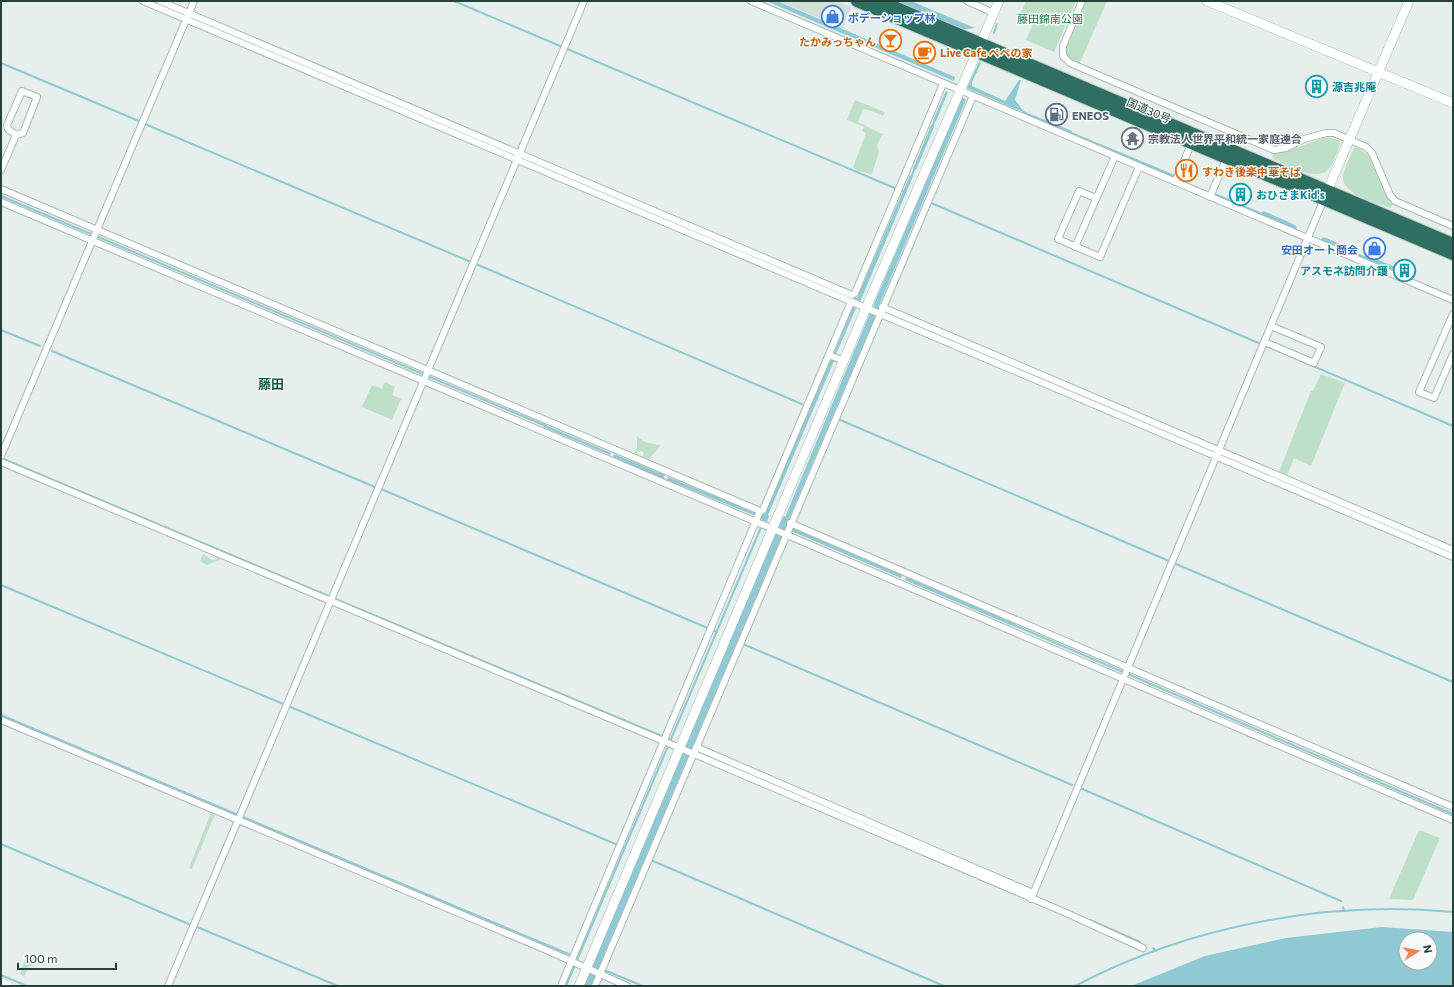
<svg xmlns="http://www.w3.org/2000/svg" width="1454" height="987" font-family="Commissioner,'Noto Sans JP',sans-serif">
<rect width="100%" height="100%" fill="#e6efeb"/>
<polygon fill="#d4dfda" points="779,1 837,1 851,7 842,28"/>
<g fill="#bfe0c8">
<polygon points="1026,1 1076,1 1054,52 1026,40 1033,24 1019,17"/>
<polygon points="1086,1 1107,1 1079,65 1068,60 1065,50"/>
<polygon points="855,100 885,112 883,116 872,111 863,109 858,122 884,135 881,136 877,146 879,151 872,174 858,171 853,167 866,133 862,131 864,127 847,120"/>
<path d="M1327 137 1339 140 1340 144C1337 151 1335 161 1330 167 1319 185 1286 164 1272 158L1274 153C1292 152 1309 142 1327 137Z"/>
<path d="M1354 148H1358L1369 156 1392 204 1391 208C1376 203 1340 194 1343 175 1345 166 1350 157 1354 148Z"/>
<polygon points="1321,374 1345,383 1311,466 1294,458 1287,476 1279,472 1311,391 1313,391"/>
<polygon points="385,382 395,387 392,395 401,399 392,420 362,407 372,385 382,389"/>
<path d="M637 436C644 443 651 444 661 445L649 459 643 457 644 453 641 451 634 454 637 447Z"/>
<polygon points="203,554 212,560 221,557 228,560 221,559 207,565 200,561"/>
<polygon points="211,813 215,814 192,869 189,868"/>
<polygon points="1419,830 1440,838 1413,900 1389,899"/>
<polygon points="27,954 36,958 31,966 29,966 24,977 20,974"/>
</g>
<g fill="#8ec9d4" fill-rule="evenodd">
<polygon points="766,1 777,1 955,77 954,81"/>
<polygon points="895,1 911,1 975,28 961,30"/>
<polygon points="979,62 981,63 972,82 972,86 1005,101 1019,80 1021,80 1015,100 1025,113 967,88"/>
<polygon points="946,91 948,92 936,121 933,120"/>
<polygon points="962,97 966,100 878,308 873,306"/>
<polygon points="1033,115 1072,131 1072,134 1032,117"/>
<polygon points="931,125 934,127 916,170 913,169"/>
<polygon points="1076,134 1175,175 1174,178 1076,136"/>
<polygon points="910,175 913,176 860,302 853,300 853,298 857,298"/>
<polygon points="1215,193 1274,218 1273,221 1214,195"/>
<polygon points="1339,245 1375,261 1374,264 1338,248"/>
<polygon points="853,307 856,308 836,354 834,353"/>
<polygon points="870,313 874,314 875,317 785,528 781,527"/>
<polygon points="831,359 834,361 768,515 769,516 767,522 761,519 761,514 765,514"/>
<polygon points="545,425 611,453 610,455 543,427"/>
<polygon points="614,454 665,475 663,479 613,457"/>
<polygon points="668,477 757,513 756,516 667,480"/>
<polygon points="792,528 902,575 901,578 791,531"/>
<polygon points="906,577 1016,624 1015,627 905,580"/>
<path d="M1382 927 1453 932V986H1131L1205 956 1286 938ZM1406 939H1430V963H1406Z"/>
</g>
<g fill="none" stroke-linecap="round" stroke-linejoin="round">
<g stroke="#8ec9d4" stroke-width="2">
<polyline points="153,1 160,4"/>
<polyline points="454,1 904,192"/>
<polyline points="994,33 997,24"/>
<polyline points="1,63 139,121"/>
<polyline points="1023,112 1034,117"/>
<polyline points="145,124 471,262"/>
<polyline points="932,128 935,119"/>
<polyline points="456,130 524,159"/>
<polyline points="1069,132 1078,136"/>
<polyline points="911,178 915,167"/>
<polyline points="1,196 546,426"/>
<polyline points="929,202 1261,344"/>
<polyline points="476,264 804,405"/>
<polyline points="875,308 878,309"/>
<polyline points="885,312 933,332"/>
<polyline points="1,330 40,346"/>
<polyline points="1266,346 1453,426"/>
<polyline points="52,351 375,487"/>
<polyline points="838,419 1169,561"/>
<polyline points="1,458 671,740"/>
<polyline points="381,489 717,632"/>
<polyline points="1176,564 1453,682"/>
<polyline points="1,585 625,848"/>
<polyline points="1014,625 1453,814"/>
<polyline points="735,640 737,641"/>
<polyline points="743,644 1072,785"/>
<polyline points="1,715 578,958"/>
<polyline points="688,747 692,749"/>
<polyline points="699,752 906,841"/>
<polyline points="1080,788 1341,901"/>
<polyline points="1,844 191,925"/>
<polyline points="642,856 645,857"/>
<polyline points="653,861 944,986"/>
<polyline points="1343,907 1344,911"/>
<polyline points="1090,920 1140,942"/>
<polyline points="197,927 338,986"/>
<polyline points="1153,948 1156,951"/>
<polyline points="595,966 599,967"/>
<polyline points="604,970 643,986"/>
<polyline points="1,975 27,986"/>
<polyline points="566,986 765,518"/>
<path d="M1075 986C1189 926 1325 900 1453 912"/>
</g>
<g stroke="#8ec9d4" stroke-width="7">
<polyline points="1264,215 1293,228"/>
<polyline points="1324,241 1346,250"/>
<polyline points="1367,259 1396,271"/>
<polyline points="587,986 785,520"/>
</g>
<defs>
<g id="street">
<polyline points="143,1 1453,557"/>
<polyline points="160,1 852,295 855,293 943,84"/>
<polyline points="751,1 1453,300"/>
<polyline points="967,1 994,13"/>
<polyline points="1082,1 1063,46 1063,56 1070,63 1274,150 1286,148 1304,139 1326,133 1334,133 1366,147 1372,153 1390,195 1395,201 1453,226"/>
<polygon points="22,91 37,97 23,133 16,135 8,129 7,125"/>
<polyline points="1,170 16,135"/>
<polyline points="1175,182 1192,142"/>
<polyline points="1,189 760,511 763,510 851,302"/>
<polyline points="1210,197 1227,157"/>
<polyline points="1096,198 1079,191 1058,239 1100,257 1139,167"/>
<polyline points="1,202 773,529 1453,820"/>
<polyline points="1075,247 1115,156"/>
<polyline points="882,307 1453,550"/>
<polyline points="1453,314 1419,392 1434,398 1453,354"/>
<polyline points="1265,342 1314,363 1321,347 1271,326"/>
<polyline points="829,355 844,361"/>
<polyline points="1,456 194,1"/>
<polyline points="1,462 680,748 1064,912 1143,948"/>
<polyline points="790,523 1453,807"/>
<polyline points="1,720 544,949 627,986"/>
<polyline points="696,747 1033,893"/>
<polyline points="1031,899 1324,199"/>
<polyline points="168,986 584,1"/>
<polyline points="561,986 760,511"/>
<polyline points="595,986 973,96"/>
</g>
<g id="secondary">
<polyline points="1207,1 1453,103"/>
<polyline points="1325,196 1409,1"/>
<polyline points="1,983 8,986"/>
<polyline points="579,986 866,308 999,1"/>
</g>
<g id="highway">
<polyline points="857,1 1453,254"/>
<polyline points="880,1 1453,244"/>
</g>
</defs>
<use href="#street" stroke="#a8b8b2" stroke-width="8"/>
<use href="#secondary" stroke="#a4bbb3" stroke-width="10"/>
<use href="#highway" stroke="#c2cac8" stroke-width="14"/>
<use href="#street" stroke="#fff" stroke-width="6"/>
<use href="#secondary" stroke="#fff" stroke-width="9"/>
<use href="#highway" stroke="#2f6f62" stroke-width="12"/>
</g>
<defs>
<symbol id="shop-ring" viewBox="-11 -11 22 22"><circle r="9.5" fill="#f7fbf9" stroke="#3f7fe0" stroke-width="1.5"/><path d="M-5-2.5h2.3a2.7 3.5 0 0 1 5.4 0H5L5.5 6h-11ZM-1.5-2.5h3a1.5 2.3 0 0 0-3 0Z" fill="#3f7fe0"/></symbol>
<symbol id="bar-ring" viewBox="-11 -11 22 22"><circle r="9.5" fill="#f7fbf9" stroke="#e8710a" stroke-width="1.5"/><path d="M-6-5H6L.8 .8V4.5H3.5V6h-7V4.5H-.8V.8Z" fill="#e8710a"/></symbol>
<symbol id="cafe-ring" viewBox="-11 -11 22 22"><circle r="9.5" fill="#f7fbf9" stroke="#e8710a" stroke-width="1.5"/><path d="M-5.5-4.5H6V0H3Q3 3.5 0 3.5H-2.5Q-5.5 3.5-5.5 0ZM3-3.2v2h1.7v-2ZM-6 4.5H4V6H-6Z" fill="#e8710a"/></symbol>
<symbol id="building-ring" viewBox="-11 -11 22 22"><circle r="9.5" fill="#f7fbf9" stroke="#0f9aa8" stroke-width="1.5"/><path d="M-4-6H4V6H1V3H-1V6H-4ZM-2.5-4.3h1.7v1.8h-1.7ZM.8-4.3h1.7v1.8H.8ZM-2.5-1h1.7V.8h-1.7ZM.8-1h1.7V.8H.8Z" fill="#0f9aa8"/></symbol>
<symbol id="fuel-ring" viewBox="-11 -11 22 22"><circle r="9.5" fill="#f7fbf9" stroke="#5c6f8a" stroke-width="1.5"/><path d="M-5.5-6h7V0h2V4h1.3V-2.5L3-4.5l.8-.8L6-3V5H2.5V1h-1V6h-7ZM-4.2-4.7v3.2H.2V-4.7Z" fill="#5c6f8a"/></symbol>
<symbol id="temple-ring" viewBox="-11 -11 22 22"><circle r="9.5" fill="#f7fbf9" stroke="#6b7280" stroke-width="1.5"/><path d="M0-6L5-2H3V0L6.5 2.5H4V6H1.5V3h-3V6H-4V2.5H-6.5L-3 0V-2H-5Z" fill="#6b7280"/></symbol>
<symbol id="restaurant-ring" viewBox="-11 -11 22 22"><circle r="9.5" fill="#f7fbf9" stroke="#e8710a" stroke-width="1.5"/><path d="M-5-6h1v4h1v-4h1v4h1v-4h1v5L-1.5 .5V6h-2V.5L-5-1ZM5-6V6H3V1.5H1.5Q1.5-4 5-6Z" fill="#e8710a"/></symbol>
</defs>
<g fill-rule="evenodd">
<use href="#shop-ring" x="820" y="4" width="25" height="25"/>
<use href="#bar-ring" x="878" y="28" width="25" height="25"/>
<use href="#cafe-ring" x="912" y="40" width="25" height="25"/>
<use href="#building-ring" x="1304" y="74" width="25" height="25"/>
<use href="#fuel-ring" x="1044" y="102" width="25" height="25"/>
<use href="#temple-ring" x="1120" y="126" width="25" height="25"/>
<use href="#restaurant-ring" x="1174" y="158" width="25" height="25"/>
<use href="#building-ring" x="1228" y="182" width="25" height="25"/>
<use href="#shop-ring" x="1362" y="236" width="25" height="25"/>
<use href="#building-ring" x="1392" y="258" width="25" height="25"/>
</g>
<g text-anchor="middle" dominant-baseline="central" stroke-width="3" stroke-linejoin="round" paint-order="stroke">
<g font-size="11" font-weight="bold" fill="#366cbe" stroke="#f7fbf9" text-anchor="start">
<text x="848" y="17">ボデーショップ林</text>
<text x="1358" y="249" text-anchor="end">安田オート商会</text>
</g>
<g font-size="11" fill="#2d7a4b" stroke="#f7fbf9">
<text x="1050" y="18">藤田錦南公園</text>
</g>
<g font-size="11" font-weight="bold" fill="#c56008" stroke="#f7fbf9" text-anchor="start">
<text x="876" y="41" text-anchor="end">たかみっちゃん</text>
<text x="940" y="52">Live Cafe ペペの家</text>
<text x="1202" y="171">すわき後楽中華そば</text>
</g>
<g font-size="11" font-weight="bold" fill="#0d838f" stroke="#f7fbf9" text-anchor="start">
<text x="1332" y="86">源吉兆庵</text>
<text x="1256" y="194">おひさまKid's</text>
<text x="1388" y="270" text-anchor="end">アスモネ訪問介護</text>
</g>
<g font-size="11" fill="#24423a" stroke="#f7fbf9">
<text transform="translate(1149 110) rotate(23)">国道30号</text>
</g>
<g font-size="11" font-weight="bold" fill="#4e5e75" stroke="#f7fbf9" text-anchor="start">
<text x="1072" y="115">ENEOS</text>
</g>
<g font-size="11" font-weight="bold" fill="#5b616d" stroke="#f7fbf9" text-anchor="start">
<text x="1148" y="138">宗教法人世界平和統一家庭連合</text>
</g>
<g font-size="13" font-weight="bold" fill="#1f5548" stroke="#f7fbf9">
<text x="271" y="384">藤田</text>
</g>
</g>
<rect width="1454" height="987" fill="none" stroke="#24423a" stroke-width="4"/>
<g transform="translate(1418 951) rotate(79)"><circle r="19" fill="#f7fbf9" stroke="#a3b1ad"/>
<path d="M0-3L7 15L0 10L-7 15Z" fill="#f4845f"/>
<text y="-6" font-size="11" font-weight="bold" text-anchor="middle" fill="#24423a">N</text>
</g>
<path d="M18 963v6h98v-6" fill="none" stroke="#24423a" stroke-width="2"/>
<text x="24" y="963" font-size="12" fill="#24423a" stroke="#f7fbf9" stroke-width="3" paint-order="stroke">100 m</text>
</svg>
